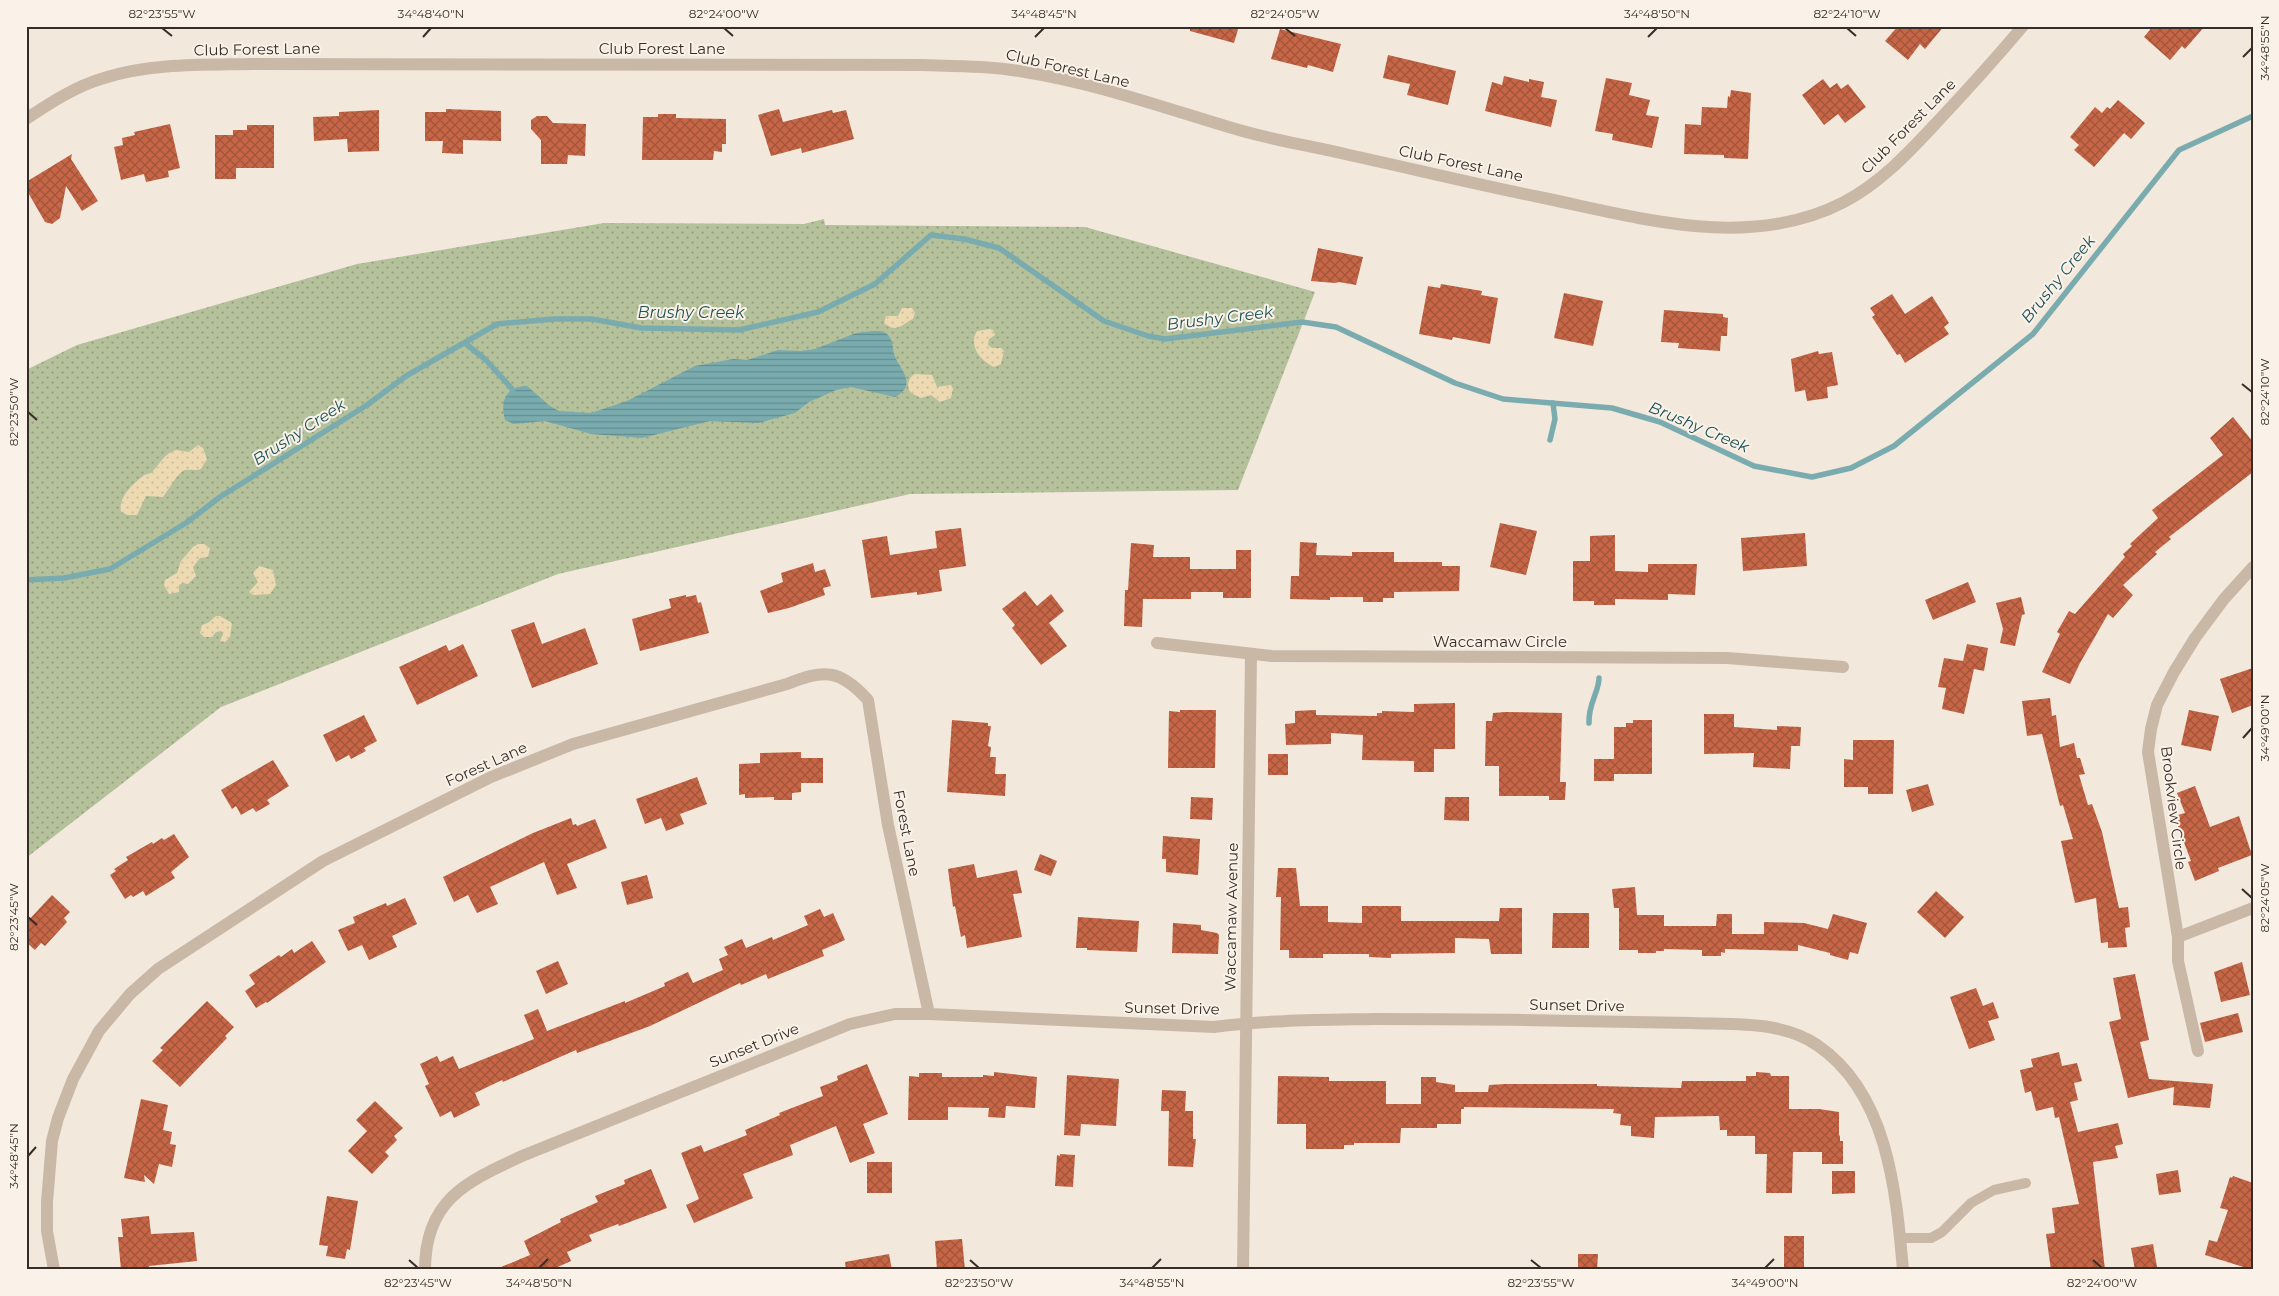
<svg xmlns="http://www.w3.org/2000/svg" width="2279" height="1296" font-family="Montserrat,sans-serif">
<defs>
<pattern id="grass-dots" width="8" height="8" patternUnits="userSpaceOnUse" patternTransform="scale(1.25)"><rect width="8" height="8" fill="#b4c19b"/><path d="M2 2h.1M6 6h.1" fill="none" stroke="#939d7e" stroke-width="1.8" stroke-linecap="round"/></pattern>
<pattern id="sand-dots" width="8" height="8" patternUnits="userSpaceOnUse" patternTransform="scale(1.25)"><rect width="8" height="8" fill="#eddab2"/><path d="M2 2h.1M6 6h.1" fill="none" stroke="#cb9" stroke-width="1.8" stroke-linecap="round"/></pattern>
<pattern id="water-rules" width="6" height="5" patternUnits="userSpaceOnUse" patternTransform="scale(1.25)"><rect width="6" height="5" fill="#7aacaf"/><path d="M0 2.5h6" fill="none" stroke="#658c8e"/></pattern>
<pattern id="building-cross-hatch" width="8" height="8" patternUnits="userSpaceOnUse" patternTransform="scale(1.25)"><rect width="8" height="8" fill="#c66646"/><path d="M0 0l8 8M0 8l8-8" fill="none" stroke="#a2543a"/></pattern>
</defs>
<rect width="100%" height="100%" fill="#f2e8dc"/>
<polygon fill="url(#grass-dots)" points="824,219 825,225 1085,227 1315,292 1238,490 910,494 558,574 221,707 26,858 26,370 77,345 357,264 604,223 804,224"/>
<g fill="url(#sand-dots)">
<path d="M902 308H912L915 313 913 319C902 324 897 334 884 323L886 316H898Z"/>
<path d="M989 329 993 330 995 335 989 339 988 345 992 348H1001L1004 351 1001 364 994 367C981 361 968 346 977 331Z"/>
<path d="M915 374 932 375 937 387 951 385 953 389 951 398 940 402 931 395 921 398 911 393C906 387 908 377 915 374Z"/>
<path d="M198 445 203 448 207 459 201 469C195 471 191 469 185 470 178 472 168 491 163 497L146 496 137 515H128L121 512C118 497 133 484 143 476 147 473 150 475 153 471 161 462 164 454 176 450L189 452Z"/>
<polygon points="198,544 204,544 210,548 208,557 200,558 193,567 196,576 188,584 183,583 179,585 179,592 169,594 164,585 165,580 177,573 181,561 193,547"/>
<polygon points="259,566 273,570 276,585 270,594 253,595 249,592 258,582 253,573"/>
<polygon points="216,616 220,616 232,623 230,637 225,642 220,641 223,634 221,631 216,632 212,637 204,637 200,633 202,625 208,623"/>
</g>
<path fill="url(#water-rules)" d="M872 331C877 331 883 330 887 334 894 340 892 349 895 357 902 371 917 385 895 397L851 387 836 390 809 402 795 413 758 423 710 421 642 438 591 434 545 421 514 424 505 420C500 402 505 386 527 386L550 406 559 411 591 413 627 401 695 366 733 359 747 360 778 350 800 351 815 349 856 333Z"/>
<g fill="none" stroke-linecap="round" stroke-linejoin="round">
<g stroke="#7aacaf" stroke-width="5.5">
<polyline points="465,343 486,360 513,390"/>
<polyline points="1550,440 1555,419 1553,403"/>
<polyline points="26,580 64,578 110,569 186,523 220,497 367,405 406,376 497,324 554,319 592,319 641,328 739,330 818,312 875,284 931,235 964,239 999,248 1104,321 1148,336 1165,339 1302,322 1336,327 1455,383 1503,399 1612,408 1660,422 1754,466 1812,477 1851,468 1894,446 2033,334 2179,150 2253,116"/>
<path d="M1589 723C1588 704 1599 692 1599 678"/>
</g>
</g>
<g fill="url(#building-cross-hatch)">
<polygon points="1190,26 1239,26 1234,43 1190,31"/>
<polygon points="1898,26 1944,26 1925,49 1920,44 1908,60 1885,41"/>
<polygon points="2153,26 2205,26 2185,49 2182,46 2170,60 2144,37"/>
<polygon points="1280,29 1341,44 1333,72 1308,65 1307,68 1271,59"/>
<polygon points="1388,55 1456,71 1448,105 1407,95 1410,84 1383,78"/>
<polygon points="1504,76 1529,82 1529,79 1544,82 1541,97 1557,100 1551,127 1485,111 1492,82 1502,85"/>
<polygon points="1606,78 1632,83 1629,95 1650,100 1646,115 1659,117 1652,148 1612,140 1613,134 1595,131"/>
<polygon points="1823,79 1830,88 1837,83 1841,89 1848,84 1866,107 1845,123 1838,114 1824,125 1802,95"/>
<polygon points="1731,90 1751,93 1748,159 1724,158 1724,155 1684,154 1685,124 1701,125 1702,107 1727,108 1728,96 1730,97"/>
<polygon points="2118,100 2145,123 2131,139 2124,133 2094,167 2074,150 2079,145 2070,137 2095,107 2102,113 2107,107 2110,109"/>
<polygon points="446,109 501,111 501,141 463,140 463,154 442,153 443,141 425,141 425,112 446,112"/>
<polygon points="779,109 783,122 832,110 833,113 846,110 854,139 802,153 801,148 771,156 758,115"/>
<polygon points="379,110 379,151 348,152 347,139 314,141 313,117 339,116 339,112"/>
<polygon points="658,114 676,114 676,118 726,119 726,144 722,144 722,152 714,151 713,160 642,160 643,117 658,117"/>
<polygon points="537,116 547,116 553,123 586,124 585,156 568,155 567,164 541,164 541,140 531,129 531,120"/>
<polygon points="170,124 180,168 168,171 169,177 146,182 144,174 121,180 114,147 123,145 122,138 135,135 134,132"/>
<polygon points="247,125 274,125 274,168 236,168 236,179 215,179 215,135 233,135 233,130 247,130"/>
<polygon points="72,154 71,159 98,201 82,211 66,186 60,218 52,224 45,222 26,189 26,182"/>
<polygon points="1318,248 1363,257 1356,285 1339,282 1335,283 1311,281"/>
<polygon points="1441,284 1482,291 1481,295 1498,298 1490,344 1453,337 1452,340 1419,334 1428,286 1440,288"/>
<polygon points="1564,293 1603,301 1593,346 1554,338"/>
<polygon points="1892,294 1905,314 1932,296 1949,323 1944,327 1949,334 1905,363 1900,354 1897,355 1872,317 1875,315 1870,308"/>
<polygon points="1664,310 1723,314 1723,317 1728,318 1727,336 1721,336 1720,351 1678,348 1679,343 1661,342"/>
<polygon points="1818,351 1819,354 1832,352 1838,385 1827,387 1828,398 1807,401 1805,390 1795,392 1791,359"/>
<polygon points="2233,417 2253,442 2253,472 2169,537 2171,539 2155,552 2157,554 2123,585 2133,595 2113,618 2108,614 2080,663 2070,684 2042,672 2060,634 2057,632 2069,611 2075,614 2125,557 2123,554 2132,546 2130,544 2158,518 2152,510 2223,455 2210,438"/>
<polygon points="1500,523 1537,531 1526,575 1490,567"/>
<polygon points="961,528 966,566 939,570 942,591 917,595 917,592 871,598 862,540 887,536 890,555 937,548 935,531"/>
<polygon points="1805,533 1807,566 1743,571 1741,538"/>
<polygon points="1615,535 1615,571 1648,572 1648,564 1697,564 1695,595 1668,594 1668,600 1615,599 1615,605 1594,605 1594,601 1573,601 1573,561 1590,561 1590,536"/>
<polygon points="1300,542 1317,543 1316,555 1352,556 1352,552 1394,552 1394,562 1442,562 1442,566 1460,566 1459,591 1394,592 1394,598 1383,598 1383,602 1363,602 1363,597 1330,597 1330,600 1290,599 1291,576 1299,576"/>
<polygon points="1131,543 1154,545 1153,557 1190,557 1190,569 1236,569 1236,550 1251,550 1251,598 1223,598 1223,592 1191,592 1191,599 1143,599 1142,627 1124,626 1125,590 1128,590"/>
<polygon points="813,563 815,572 825,569 831,586 823,588 825,595 789,608 768,613 760,591 783,582 781,573"/>
<polygon points="1968,582 1976,602 1933,620 1925,600"/>
<polygon points="1025,591 1037,606 1051,594 1064,611 1049,623 1067,646 1041,665 1012,628 1015,625 1002,609"/>
<polygon points="686,595 686,597 696,595 698,603 701,602 709,633 640,651 632,619 671,608 669,599"/>
<polygon points="2021,597 2025,614 2022,615 2015,646 2000,643 2003,629 1996,603"/>
<polygon points="534,622 542,644 585,628 598,664 532,688 511,630"/>
<polygon points="463,644 478,676 417,705 399,667 446,645 449,651"/>
<polygon points="1967,644 1988,648 1984,671 1974,669 1964,714 1942,709 1946,688 1938,687 1944,658 1963,661"/>
<polygon points="2253,668 2253,705 2232,713 2220,679"/>
<polygon points="2050,698 2052,716 2056,715 2060,747 2074,743 2077,758 2080,758 2085,774 2079,775 2088,805 2092,804 2102,832 2119,908 2128,907 2130,927 2125,928 2127,947 2108,948 2108,942 2101,943 2096,898 2075,903 2061,841 2073,839 2063,805 2060,806 2042,734 2027,736 2022,701"/>
<polygon points="1455,703 1455,749 1434,749 1434,772 1414,772 1414,761 1362,760 1363,735 1331,733 1331,744 1286,745 1285,724 1295,723 1295,711 1316,710 1316,715 1377,716 1377,713 1382,713 1382,711 1414,712 1414,704"/>
<polygon points="1180,710 1216,710 1215,768 1168,768 1169,711 1180,712"/>
<polygon points="2189,710 2219,716 2211,751 2181,745"/>
<polygon points="1505,712 1562,713 1560,782 1566,782 1565,800 1549,800 1549,796 1499,796 1499,766 1485,766 1486,721 1492,721 1493,713"/>
<polygon points="1704,714 1734,714 1734,727 1777,730 1777,726 1801,727 1800,746 1791,746 1790,769 1753,767 1754,753 1704,754"/>
<polygon points="364,715 377,741 364,748 366,751 351,759 349,755 336,762 323,735"/>
<polygon points="952,720 988,723 988,726 991,726 988,746 991,747 990,757 996,757 995,774 1006,774 1005,796 947,792"/>
<polygon points="1633,720 1652,720 1652,774 1614,774 1614,781 1594,781 1594,759 1614,759 1614,727 1626,727 1626,723 1633,723"/>
<polygon points="1853,740 1894,740 1893,794 1868,794 1868,787 1844,787 1844,759 1853,760"/>
<polygon points="801,752 801,758 823,758 823,783 801,783 801,792 792,793 792,800 774,800 774,797 745,798 745,794 739,795 739,764 760,763 760,753"/>
<rect x="1268" y="754" width="20" height="21"/>
<polygon points="273,760 289,786 267,800 270,804 256,812 253,808 241,815 236,806 232,809 221,790"/>
<polygon points="697,777 707,804 680,814 684,824 666,831 661,818 645,824 636,799"/>
<polygon points="1928,784 1934,805 1912,812 1906,790"/>
<polygon points="2195,786 2210,827 2239,816 2252,855 2218,868 2219,871 2195,881 2188,862 2191,861 2176,821 2180,820 2178,815 2185,813 2177,793"/>
<polygon points="1191,797 1213,798 1212,820 1190,819"/>
<polygon points="1445,797 1469,797 1469,821 1444,820"/>
<polygon points="571,818 573,825 576,824 577,826 595,819 607,848 567,864 577,888 557,895 544,862 490,887 498,904 477,913 468,895 454,902 443,877 533,833"/>
<polygon points="174,834 189,857 171,872 175,878 146,896 143,891 133,897 131,895 125,899 110,875 116,871 114,869 128,860 126,857 152,842 153,844 162,838 164,840"/>
<polygon points="1163,836 1200,839 1198,875 1166,872 1166,859 1162,859"/>
<polygon points="1040,854 1057,861 1051,876 1034,870"/>
<polygon points="974,864 977,878 1017,870 1022,893 1013,894 1022,937 967,948 965,935 961,937 955,906 953,907 948,869"/>
<polygon points="1278,868 1296,868 1300,906 1328,906 1328,922 1362,923 1362,906 1401,906 1401,921 1499,921 1500,908 1522,908 1522,954 1491,954 1489,939 1455,938 1455,953 1391,954 1391,958 1369,957 1369,954 1323,954 1323,958 1289,958 1289,950 1280,950 1281,897 1276,897"/>
<polygon points="647,875 653,898 627,905 621,882"/>
<polygon points="1635,887 1637,915 1664,915 1664,926 1716,926 1717,914 1732,914 1732,934 1764,934 1764,922 1804,923 1828,929 1833,914 1867,923 1858,954 1850,952 1848,960 1830,955 1830,953 1798,945 1798,951 1725,949 1725,953 1721,952 1721,956 1702,956 1702,950 1664,949 1664,951 1656,951 1656,953 1638,953 1638,950 1619,950 1619,908 1614,908 1612,889"/>
<polygon points="1936,891 1964,917 1945,938 1917,912"/>
<polygon points="52,895 70,912 64,918 67,922 45,946 41,943 35,950 26,942 26,923"/>
<polygon points="405,898 417,924 392,936 397,947 369,960 362,945 348,951 338,930 355,923 353,917 386,903 387,906"/>
<polygon points="820,909 824,917 833,913 845,940 822,950 824,956 768,979 766,974 741,985 740,983 650,1026 577,1053 576,1050 503,1082 502,1080 475,1093 480,1105 454,1118 451,1111 440,1117 425,1086 429,1084 420,1064 437,1056 440,1062 453,1056 459,1069 534,1039 524,1015 538,1009 547,1031 625,1001 625,1003 665,986 664,983 688,972 693,983 723,970 719,959 728,955 724,947 742,939 746,948 772,937 773,940 808,925 804,916"/>
<polygon points="1553,913 1589,913 1589,948 1552,948"/>
<polygon points="1078,917 1139,921 1137,952 1087,950 1087,948 1076,948"/>
<polygon points="1173,923 1201,925 1201,930 1217,933 1219,935 1218,954 1172,953"/>
<polygon points="312,941 326,962 267,1003 266,1002 256,1008 245,991 255,984 249,975 279,955 281,957 292,949 294,953"/>
<polygon points="558,961 568,984 546,994 536,971"/>
<polygon points="2242,962 2250,995 2221,1002 2214,972"/>
<polygon points="2135,974 2149,1040 2140,1042 2149,1079 2213,1084 2210,1108 2173,1105 2174,1087 2128,1098 2109,1022 2121,1019 2113,978"/>
<polygon points="1976,988 1983,1006 1993,1002 1999,1018 1988,1021 1995,1040 1969,1049 1950,997"/>
<polygon points="207,1001 234,1027 225,1036 227,1038 180,1087 152,1061 163,1050 160,1048"/>
<polygon points="2238,1013 2243,1032 2205,1042 2200,1023"/>
<polygon points="2059,1052 2062,1066 2077,1063 2082,1081 2074,1083 2078,1100 2070,1102 2078,1132 2118,1123 2123,1144 2115,1146 2118,1158 2093,1162 2105,1270 2051,1270 2046,1234 2055,1233 2052,1208 2079,1204 2059,1117 2055,1118 2053,1107 2036,1111 2031,1091 2025,1093 2020,1070 2033,1067 2031,1059"/>
<polygon points="867,1064 888,1114 863,1124 875,1153 850,1163 836,1126 790,1145 793,1155 743,1174 753,1198 694,1223 686,1205 699,1199 681,1153 701,1145 704,1152 747,1135 745,1130 780,1115 779,1113 823,1096 820,1087 838,1080 837,1076"/>
<polygon points="994,1072 1037,1077 1035,1108 1006,1106 1005,1118 988,1117 989,1108 948,1107 948,1120 908,1120 909,1076 919,1077 919,1073 942,1073 942,1077 983,1077 983,1075 994,1076"/>
<polygon points="1756,1072 1770,1073 1771,1076 1789,1076 1789,1109 1819,1109 1839,1112 1839,1135 1840,1136 1840,1141 1843,1141 1843,1164 1822,1164 1822,1152 1793,1152 1792,1193 1766,1193 1767,1154 1755,1154 1755,1136 1727,1136 1727,1130 1720,1130 1719,1116 1655,1117 1654,1138 1631,1136 1631,1126 1620,1125 1621,1114 1613,1113 1614,1109 1464,1107 1464,1109 1461,1109 1461,1124 1437,1124 1437,1128 1401,1128 1400,1143 1354,1143 1354,1145 1344,1145 1344,1149 1306,1149 1306,1124 1277,1124 1278,1076 1329,1077 1329,1081 1386,1081 1386,1104 1421,1104 1421,1077 1436,1077 1436,1082 1455,1085 1455,1092 1488,1092 1489,1085 1505,1084 1597,1084 1597,1086 1681,1088 1682,1081 1746,1081 1746,1076 1756,1076"/>
<polygon points="1067,1075 1119,1079 1116,1126 1081,1124 1080,1136 1064,1135"/>
<polygon points="1162,1090 1186,1091 1185,1111 1193,1111 1193,1139 1196,1139 1193,1167 1168,1166 1169,1111 1161,1111"/>
<polygon points="141,1099 168,1105 163,1130 172,1132 170,1144 176,1145 172,1167 159,1164 154,1184 144,1175 145,1182 124,1178"/>
<polygon points="375,1101 403,1128 394,1136 397,1140 385,1152 389,1156 372,1174 348,1151 367,1131 356,1120"/>
<polygon points="1060,1154 1075,1155 1073,1187 1055,1186 1057,1155 1060,1156"/>
<rect x="867" y="1162" width="25" height="31"/>
<polygon points="651,1169 667,1208 619,1226 618,1224 589,1235 592,1241 567,1252 571,1261 551,1270 494,1270 530,1255 524,1241 561,1222 560,1219 598,1202 595,1196 625,1184 624,1180"/>
<polygon points="2178,1170 2181,1192 2159,1195 2156,1174"/>
<polygon points="1832,1171 1855,1171 1855,1193 1832,1194"/>
<polygon points="2233,1176 2253,1183 2253,1270 2205,1255 2209,1240 2217,1242 2228,1210 2220,1208 2230,1177 2232,1178"/>
<polygon points="327,1196 358,1201 350,1250 347,1249 345,1259 326,1256 328,1246 319,1245"/>
<polygon points="149,1216 151,1234 194,1232 197,1261 149,1266 149,1270 121,1270 118,1237 123,1237 121,1219"/>
<rect x="1784" y="1236" width="20" height="34"/>
<polygon points="962,1239 965,1270 937,1270 935,1241"/>
<polygon points="2153,1244 2157,1267 2135,1270 2131,1248"/>
<polygon points="889,1254 892,1270 846,1270 845,1262"/>
<polygon points="1578,1254 1598,1254 1597,1270 1578,1270"/>
</g>
<g fill="none" stroke-linecap="round" stroke-linejoin="round">
<polyline stroke="#cab8a7" stroke-width="10" points="1900,1238 1931,1238 1942,1232 1971,1203 1994,1190 2026,1183"/>
<g stroke="#cab8a7" stroke-width="12">
<path d="M26 119C50 103 76 86 104 78 152 63 203 65 253 64L923 65C957 66 991 66 1025 72 1096 83 1170 110 1239 130 1274 140 1310 146 1345 154 1409 168 1474 184 1539 197 1638 217 1748 252 1844 202 1882 182 1910 151 1939 120 1968 89 1996 58 2023 26"/>
<polyline points="1157,643 1272,656 1727,658 1843,667"/>
<polyline points="2178,937 2253,908"/>
<polyline points="2198,1051 2178,961 2178,937 2148,752 2151,729 2157,705 2174,672 2195,638 2224,599 2253,567"/>
<path d="M54 1270 47 1231V1202L52 1141 58 1118 73 1079 99 1031 130 994 158 969 323 861 491 777 573 744 787 684C824 669 840 669 868 700L888 825 929 1014"/>
<path d="M425 1270C425 1200 466 1182 522 1156L850 1024 895 1014H929L1214 1027C1267 1020 1320 1020 1373 1019 1439 1019 1505 1019 1571 1021 1611 1022 1651 1022 1692 1023 1717 1024 1743 1023 1769 1027 1786 1030 1803 1035 1817 1045 1888 1093 1896 1191 1903 1270"/>
<polyline points="1243,1270 1251,655"/>
</g>
</g>
<path fill="none" stroke="#372d28" stroke-width="2" d="M162 28 172 36M724 28 733 36M1285 28 1295 36M1847 28 1856 36M423 37 431 28M1035 37 1044 28M1648 37 1657 28M2243 57 2252 48M2242 384 2252 392M28 412 37 420M2243 738 2252 728M2242 889 2252 898M28 917 37 925M28 1156 36 1147M409 1260 418 1268M970 1260 979 1268M1531 1260 1541 1268M2093 1260 2102 1268M539 1268 548 1259M1152 1268 1161 1259M1765 1268 1774 1259"/>
<g text-anchor="middle" dominant-baseline="central" stroke-width="4" stroke-linejoin="round" paint-order="stroke">
<g font-size="15" fill="#372d28" stroke="#faf2e8">
<text x="662" y="48">Club Forest Lane</text>
<text transform="translate(257 49) rotate(-1)">Club Forest Lane</text>
<text transform="translate(1068 68) rotate(13)">Club Forest Lane</text>
<text transform="translate(1908 126) rotate(-45)">Club Forest Lane</text>
<text transform="translate(1461 163) rotate(12)">Club Forest Lane</text>
<text x="1500" y="641">Waccamaw Circle</text>
<text transform="translate(486 764) rotate(-24)">Forest Lane</text>
<text transform="translate(2174 808) rotate(83)">Brookview Circle</text>
<text transform="translate(907 833) rotate(79)">Forest Lane</text>
<text transform="translate(1231 917) rotate(-89)">Waccamaw Avenue</text>
<text transform="translate(1577 1005) rotate(1)">Sunset Drive</text>
<text transform="translate(1172 1008) rotate(1)">Sunset Drive</text>
<text transform="translate(754 1045) rotate(-22)">Sunset Drive</text>
</g>
<g font-size="16" font-style="italic" fill="#1d5458" stroke="#faf2e8">
<text transform="translate(2058 279) rotate(-51)">Brushy Creek</text>
<text x="691" y="312">Brushy Creek</text>
<text transform="translate(1220 318) rotate(-7)">Brushy Creek</text>
<text transform="translate(1699 427) rotate(23)">Brushy Creek</text>
<text transform="translate(299 432) rotate(-33)">Brushy Creek</text>
</g>
</g>
<rect width="2279" height="1296" fill="none" stroke="#faf2e8" stroke-width="55"/>
<rect x="28" y="28" width="2224" height="1240" fill="none" stroke="#372d28" stroke-width="2"/>
<g font-size="12" text-anchor="middle" fill="#372d28">
<text x="162" y="18">82°23'55"W</text>
<text x="431" y="18">34°48'40"N</text>
<text x="724" y="18">82°24'00"W</text>
<text x="1044" y="18">34°48'45"N</text>
<text x="1285" y="18">82°24'05"W</text>
<text x="1657" y="18">34°48'50"N</text>
<text x="1847" y="18">82°24'10"W</text>
<text transform="translate(2265 48) rotate(-90)" y="4">34°48'55"N</text>
<text transform="translate(2265 392) rotate(-90)" y="4">82°24'10"W</text>
<text transform="translate(14 412) rotate(-90)" y="4">82°23'50"W</text>
<text transform="translate(2265 728) rotate(-90)" y="4">34°49'00"N</text>
<text transform="translate(2265 898) rotate(-90)" y="4">82°24'05"W</text>
<text transform="translate(14 917) rotate(-90)" y="4">82°23'45"W</text>
<text transform="translate(14 1156) rotate(-90)" y="4">34°48'45"N</text>
<text x="418" y="1287">82°23'45"W</text>
<text x="539" y="1287">34°48'50"N</text>
<text x="979" y="1287">82°23'50"W</text>
<text x="1152" y="1287">34°48'55"N</text>
<text x="1541" y="1287">82°23'55"W</text>
<text x="1765" y="1287">34°49'00"N</text>
<text x="2102" y="1287">82°24'00"W</text>
</g>
</svg>
